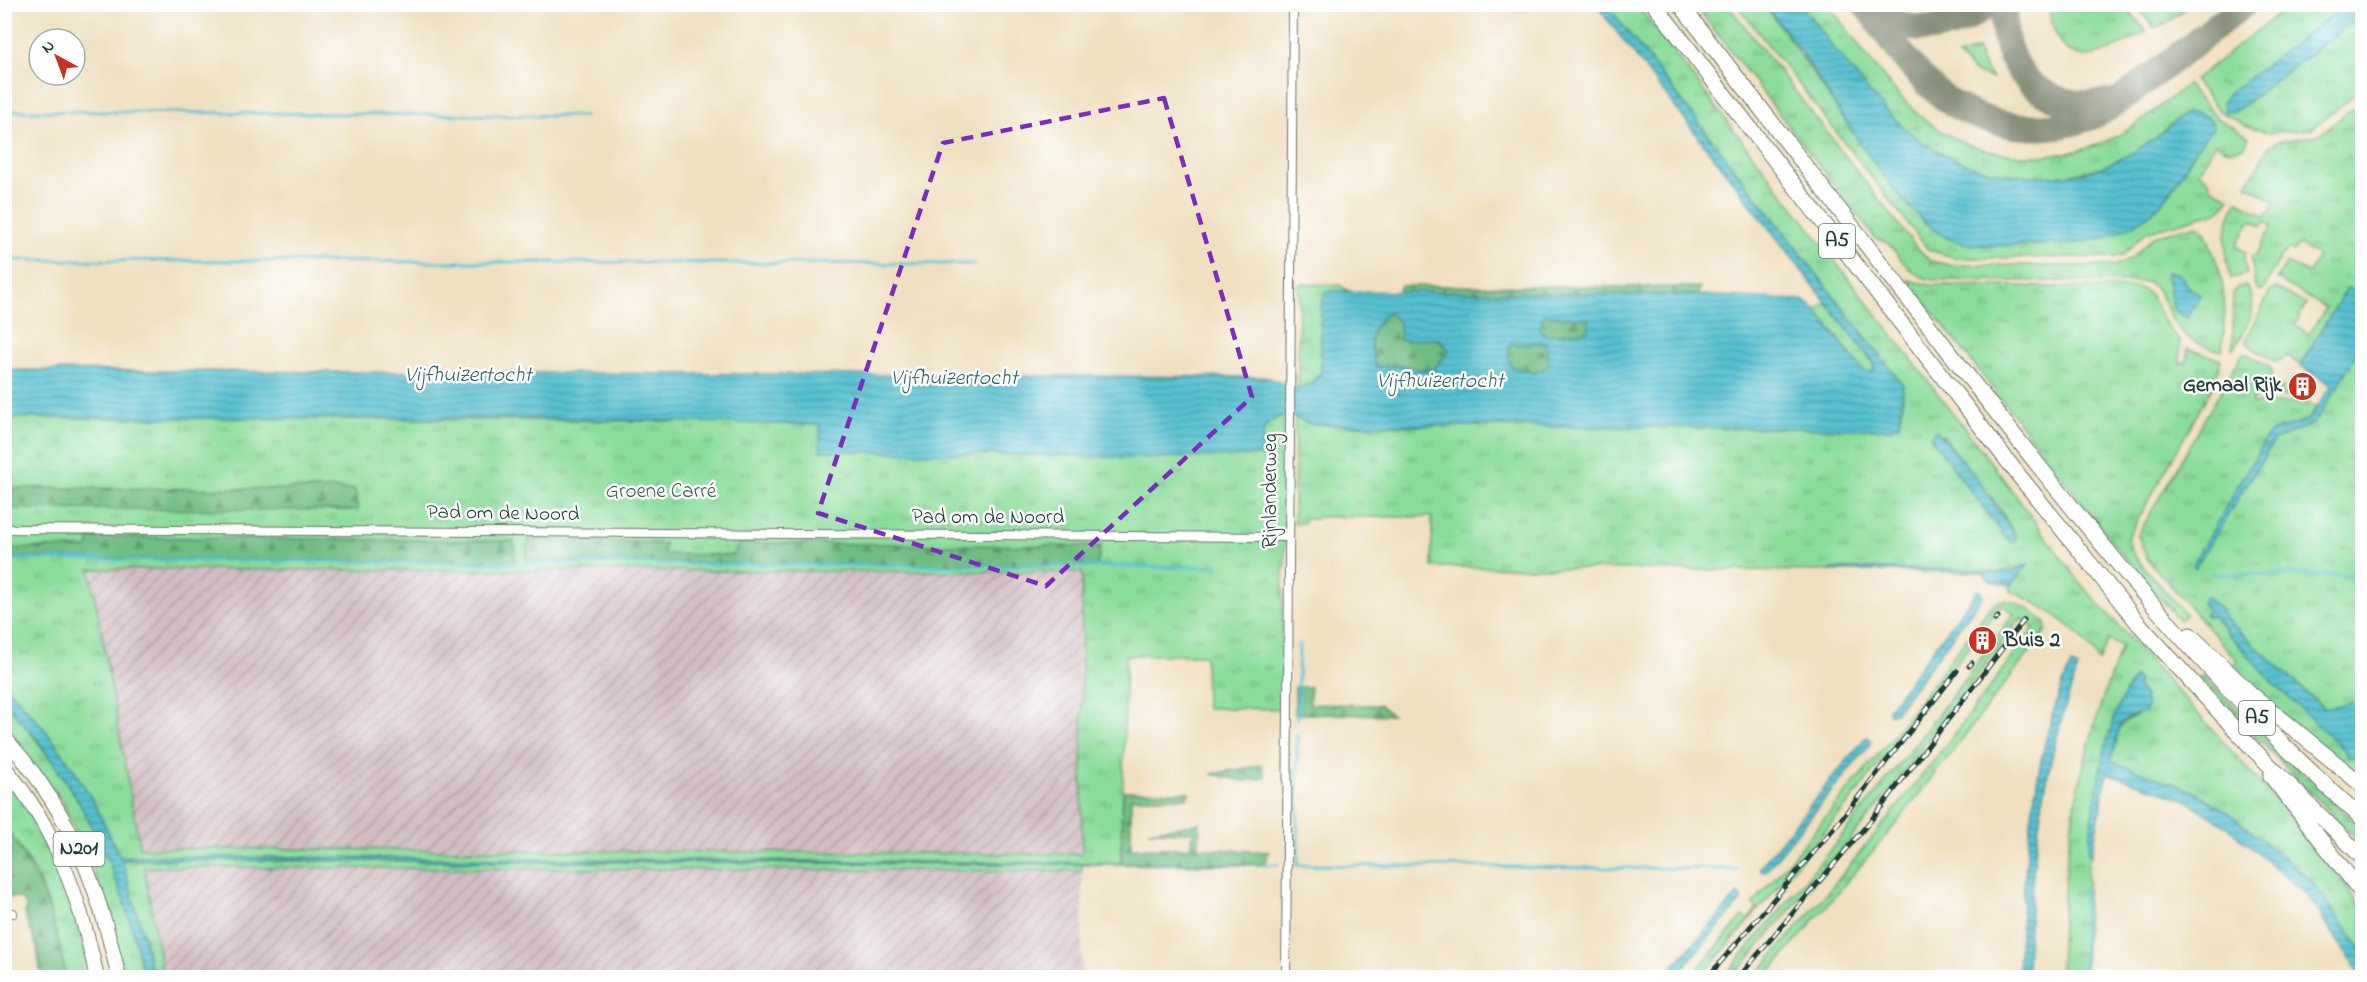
<svg xmlns="http://www.w3.org/2000/svg" width="2367" height="982" font-family="'Indie Flower',sans-serif">
<defs>
<pattern id="industrial-furrows" width="10" height="10" patternUnits="userSpaceOnUse" patternTransform="scale(1.5)"><rect width="10" height="10" fill="#d2bec2"/><path d="M-1 1l2-2M0 10L10 0M9 11l2-2" fill="none" stroke="#aa9c9e"/></pattern>
<pattern id="grass-tufts" width="24" height="20" patternUnits="userSpaceOnUse" patternTransform="scale(1.5)"><rect width="24" height="20" fill="#8bdc9b"/><path d="M3 7l-1-3M5 7V3M7 7l1-3M15 17l-1-3M17 17v-4M19 17l1-3" fill="none" stroke="#71b47f"/></pattern>
<pattern id="forest-firs" width="22" height="20" patternUnits="userSpaceOnUse" patternTransform="scale(1.5)"><rect width="22" height="20" fill="#70bc83"/><path d="M5 1l3.5 6h-7zM16 11l3.5 6h-7z" fill="#5b9a6c"/></pattern>
<pattern id="water-rules" width="6" height="5" patternUnits="userSpaceOnUse" patternTransform="scale(1.5)"><rect width="6" height="5" fill="#56c1d1"/><path d="M0 2.5h6" fill="none" stroke="#479eaa"/></pattern>
</defs>
<rect width="100%" height="100%" fill="#fff"/>
<filter id="ink" filterUnits="userSpaceOnUse"><feTurbulence type="fractalNoise" baseFrequency=".0167" numOctaves="2"/><feDisplacementMap in="SourceGraphic" scale="12" xChannelSelector="R" yChannelSelector="G"/><feConvolveMatrix kernelMatrix="1 2 1 2 8 2 1 2 1" color-interpolation-filters="sRGB"/></filter>
<filter id="wash" filterUnits="userSpaceOnUse"><feTurbulence type="fractalNoise" baseFrequency=".008" numOctaves="4" result="noise"/><feDisplacementMap in="SourceGraphic" scale="24" xChannelSelector="R" yChannelSelector="G"/><feGaussianBlur stdDeviation="1.35" result="paint"/><feColorMatrix in="noise" values="0 0 0 0 0 0 0 0 0 0 0 0 0 0 0 0 0 1.4 0 .05"/><feComposite in="paint" operator="in"/></filter>
<g filter="url(#wash)">
<rect width="100%" height="100%" fill="#efe0c1"/>
<g fill="url(#industrial-furrows)">
<polygon points="90,568 1082,572 1082,854 140,848"/>
<polygon points="143,867 1082,871 1082,977 163,977"/>
</g>
<g fill="url(#grass-tufts)" stroke="#558c68" stroke-width="1.5" fill-rule="evenodd">
<path d="M1607 5H1637L1987 457 2081 584 2290 816 2337 874 2362 909V950L2311 880 2228 812 2195 792 2110 761C2116 739 2115 723 2138 715L2146 698 2136 685 2116 716 2088 853 2092 855 2088 861 2085 977H2060C2062 856 2076 759 2122 646L2108 640 2099 661C2078 626 2047 607 2010 591L2011 585 2028 565 1996 573 1960 569H1833L1829 571 1432 567V517H1317L1316 519H1304V523H1294L1295 415 1314 425 1889 429 1900 424 1903 405V385ZM1942 434 1998 506 2016 536 2009 541 1971 491Z"/>
<path d="M1695 5H1728L1916 247 1931 261 1950 265 2115 266 2132 258 2154 236 2198 225C2209 234 2208 242 2213 253 2227 284 2226 317 2222 351 2195 345 2178 335 2167 309 2162 298 2159 288 2148 282L1934 280C1900 276 1899 242 1876 239Z"/>
<path d="M1737 5H1764C1820 76 1862 158 1925 224L2054 245 2106 238 2118 229 2132 226 2153 211 2171 192 2203 138 2213 128 2212 122 2208 117 2186 113C2166 130 2144 149 2119 160 2040 194 1950 174 1889 115 1856 83 1829 41 1801 5H1828C1858 42 1885 86 1922 117 1974 161 2053 167 2113 138 2140 125 2163 103 2187 85L2217 118 2249 137 2245 146 2230 151 2215 143 2199 173 2209 180 2211 187 2230 198 2225 206 2217 212 2146 232 2124 254 2115 257 1957 258 1929 250 1916 234Z"/>
<path d="M2048 5H2125L2146 32C2098 58 2060 79 2048 5Z"/>
<polygon points="2136,5 2189,5 2168,22 2154,28"/>
<polygon points="2290,5 2345,5 2228,96 2223,101 2225,111 2236,111 2240,108 2355,20 2362,5 2362,89 2311,129 2270,133 2245,125 2219,111 2194,80"/>
<polygon points="1978,49 1982,63 1992,79 1973,71 1958,56"/>
<path d="M2362 101V292L2347 288 2300 365 2287 356 2276 362 2248 346 2246 340 2270 292 2275 288 2306 304 2295 325 2309 334 2326 308 2277 279 2286 263 2309 273 2318 257 2299 244 2293 252 2289 249 2285 254 2282 253 2263 291H2259L2255 286 2251 257H2255L2272 225 2265 221 2262 226 2251 220 2236 246 2246 252 2244 260 2247 274 2231 278C2224 252 2222 223 2238 201L2266 216 2275 202 2247 185 2269 146 2278 141 2319 135Z"/>
<polygon points="1908,280 1931,285 2139,288 2150,294 2165,323 2180,342 2180,363 2187,363 2187,348 2221,360 2213,386 2127,539 2135,557 2186,615 2179,620 2117,548"/>
<polygon points="1299,284 1339,285 1349,291 1332,291 1321,372 1309,384 1298,388"/>
<path d="M2245 286C2263 301 2245 334 2233 349V294L2237 287Z"/>
<polygon points="1826,302 1872,361 1875,367 1871,373 1864,372 1816,310"/>
<polygon points="2362,344 2362,710 2352,702 2325,709 2224,617 2221,609 2208,610 2205,613 2208,617 2212,615 2273,683 2362,765 2362,780 2281,714 2232,667 2238,661 2147,559 2138,535 2242,354 2248,354 2271,369 2272,382 2283,389 2283,393 2288,396 2252,399 2252,404 2296,402 2304,407 2308,403 2316,408 2309,419 2269,433 2195,567 2275,439 2314,424"/>
<path d="M5 416 1263 426 1274 417 1283 415 1285 569 1283 570 1282 709 1206 708 1205 655H1126L1121 863 119 856C88 790 54 739 5 685ZM90 569 1082 572V854L140 848Z"/>
<path d="M1999 601C2017 598 2032 611 2045 622L2046 631 1895 825 1766 977H1754C1853 866 1945 749 2034 628L2021 618 1874 811 1733 977H1723C1825 860 1921 739 2014 614L2001 604 1854 797 1701 977H1691L1743 916 1748 920 1757 909 1753 904 1890 740 1990 607Z"/>
<polygon points="2203,675 2272,745 2362,828 2362,845 2199,678"/>
<path d="M4 700C77 786 124 865 143 977H124L94 871 61 799 5 727Z"/>
<path d="M4 778C54 836 72 905 92 977H66L49 906 36 873 5 825Z"/>
<polygon points="121,860 142,860 1082,864 1082,871 144,867 163,977 152,978 145,941"/>
</g>
<g fill="url(#forest-firs)" stroke="#487c5c" stroke-width="1.5">
<polygon points="1400,286 1700,287 1698,295 1399,292"/>
<path d="M1388 312C1408 330 1433 330 1449 351L1432 371 1401 366 1376 367C1369 340 1366 332 1388 312Z"/>
<polygon points="1543,315 1590,319 1588,331 1545,335 1539,327"/>
<polygon points="1546,343 1550,366 1535,373 1511,367 1508,356 1510,344"/>
<polygon points="5,488 355,489 358,510 5,509"/>
<polygon points="90,537 514,541 515,562 5,558 5,548 88,548"/>
<polygon points="528,540 665,543 664,554 734,555 738,543 1101,546 1097,567 526,561"/>
<polygon points="1295,687 1310,687 1310,704 1380,705 1392,715 1295,714"/>
<polygon points="1262,765 1265,778 1244,781 1211,774"/>
<polygon points="1123,791 1189,792 1187,798 1131,798 1131,848 1190,848 1194,832 1148,831 1200,823 1199,848 1269,852 1264,864 1121,863"/>
<path d="M5 825C40 877 55 916 66 977H41L37 948 25 915 26 905 20 898 5 897Z"/>
</g>
<g fill="url(#water-rules)" stroke="#3a7f82" stroke-width="1.5" fill-rule="evenodd">
<path d="M1595 4 1607 5 1903 385 1900 424 1889 429 1314 425C1290 418 1287 406 1264 428L1261 456 1151 458 820 451V425L569 419 5 418V370L1266 377C1288 384 1302 400 1321 372V304L1327 292 1332 291 1698 295 1803 300 1813 307 1864 372 1871 373 1875 367 1872 361ZM1388 312 1399 322 1400 340 1440 339 1449 351 1432 371 1401 366 1376 367C1369 340 1366 332 1388 312ZM1544 315 1589 319 1588 331 1545 335 1539 328ZM1546 343 1549 366 1535 373 1511 367 1508 356 1510 344Z"/>
<path d="M1764 5H1801C1881 107 1922 186 2069 175 2102 172 2133 154 2159 135 2167 129 2178 115 2188 113 2198 111 2206 115 2212 122L2213 128C2188 153 2180 189 2152 212 2120 239 2079 246 2038 245 2011 245 1978 249 1952 240 1901 221 1835 102 1803 55 1791 37 1777 21 1764 5Z"/>
<polygon points="2345,5 2362,5 2355,20 2240,108 2233,112 2225,111 2223,102 2227,95"/>
<polygon points="2166,272 2179,274 2190,288 2201,295 2187,318 2174,310"/>
<polygon points="2347,288 2362,292 2362,344 2340,383 2314,424 2275,439 2195,568 2193,564 2269,433 2309,419 2332,385 2300,365"/>
<polygon points="1936,430 1977,478 2016,536 2014,542 2007,539 1930,437"/>
<polygon points="2029,564 2011,585 1991,582 1983,573 1975,572 1829,571 1833,569 1960,569 1996,573 2011,572"/>
<polygon points="1977,591 1981,591 1983,596 1895,713 1889,714 1888,709"/>
<polygon points="2206,596 2221,609 2224,617 2324,709 2352,702 2362,710 2362,765 2352,757 2346,756 2346,752 2273,683 2212,615 2208,617 2205,614 2208,610 2202,603"/>
<path d="M2071 665 2078 668C2042 768 2029 871 2027 977H2019C2018 956 2021 934 2022 913 2027 839 2039 731 2071 665Z"/>
<path d="M2135 677 2138 682 2137 687C2144 695 2149 700 2145 711L2126 719 2120 725 2111 761 2195 792 2228 812 2311 880 2362 950V977L2308 896 2227 827 2186 800 2107 773 2092 855 2088 853C2094 804 2104 717 2135 677Z"/>
<path d="M4 685C37 717 66 755 89 794 101 814 109 836 120 856L1264 865 122 860 145 941 152 977H143C128 892 94 818 44 749 37 738 7 707 4 699 4 695 4 689 4 685Z"/>
<polygon points="1868,737 1871,741 1870,745 1766,871 1760,870 1760,867 1864,739"/>
<polygon points="1738,894 1742,897 1741,901 1675,977 1663,977"/>
</g>
<g fill="none" stroke-linecap="round" stroke-linejoin="round">
<g stroke="#56c1d1" stroke-width="3">
<polyline points="4,111 585,116"/>
<polyline points="4,260 976,264"/>
<polyline points="4,559 513,563"/>
<polyline points="524,563 1219,567"/>
<polyline points="2212,574 2362,575"/>
<polyline points="1297,719 1299,644"/>
<polyline points="1297,735 1298,865"/>
<polyline points="1262,865 1277,864"/>
<polyline points="1295,865 1737,869"/>
<polyline points="2083,978 2084,888"/>
</g>
<g stroke="#878e7a" stroke-width="27">
<path d="M1865 4C1885 31 1904 60 1927 83 1972 128 2045 140 2101 112 2120 102 2137 88 2153 75 2184 52 2214 28 2244 4"/>
<path d="M2005 4C1997 69 2043 113 2107 102"/>
<path d="M1874 11C1911 37 1953 34 1987 4"/>
</g>
</g>
</g>
<g filter="url(#ink)">
<g fill="none" stroke-linecap="round" stroke-linejoin="round">
<defs>
<g id="minor">
<polyline points="4,529 1288,537"/>
<polyline points="4,913 13,913"/>
<polyline points="1286,978 1293,4"/>
</g>
<g id="trunk">
<path d="M4 737C70 810 98 884 119 978"/>
<path d="M4 767C56 827 81 902 97 978"/>
</g>
<g id="motorway">
<polyline points="1654,4 2020,477 2139,624 2253,749 2362,857"/>
<path d="M1680 4C1777 130 1874 255 1971 380 2092 535 2214 689 2362 818"/>
<polyline points="2190,635 2250,693 2362,785"/>
<polyline points="2271,776 2362,893"/>
</g>
</defs>
<use href="#minor" stroke="#687665" stroke-width="10"/>
<use href="#trunk" stroke="#687665" stroke-width="16"/>
<use href="#motorway" stroke="#687665" stroke-width="17"/>
<use href="#minor" stroke="#fff" stroke-width="8"/>
<use href="#trunk" stroke="#fff" stroke-width="14"/>
<use href="#motorway" stroke="#fff" stroke-width="15"/>
<defs>
<g id="rail">
<polyline points="1995,620 1998,617"/>
<polyline points="1982,648 1985,645"/>
<polyline points="1969,666 1972,663"/>
<polyline points="1707,978 1835,827 1957,671"/>
<polyline points="1738,978 1872,819 2024,620"/>
</g>
</defs>
<use href="#rail" stroke="#1f3d34" stroke-width="5"/>
<use href="#rail" stroke="#fff" stroke-width="3" stroke-dasharray="9" stroke-linecap="butt"/>
</g>
</g>
<path fill="none" stroke="#7b2cbf" stroke-width="4.5" stroke-dasharray="12 8" stroke-linejoin="round" d="M1164 98 1252 397 1046 586 818 513 943 143Z"/>
<defs>
<symbol id="building-disc" viewBox="-11 -11 22 22"><circle r="9.5" fill="#c8321e" stroke="#fff"/><path d="M-4-6H4V6H1V3H-1V6H-4ZM-2.5-4.3h1.7v1.8h-1.7ZM.8-4.3h1.7v1.8H.8ZM-2.5-1h1.7V.8h-1.7ZM.8-1h1.7V.8H.8Z" fill="#fff"/></symbol>
</defs>
<g fill-rule="evenodd">
<use href="#building-disc" x="2286" y="370" width="33" height="33"/>
<use href="#building-disc" x="1966" y="624" width="33" height="33"/>
</g>
<g text-anchor="middle" dominant-baseline="central" stroke-width="5" stroke-linejoin="round" paint-order="stroke">
<g fill="#fff" stroke="#627771" stroke-width="1.5">
<rect x="1819" y="224" width="36" height="34" rx="4.5"/>
<rect x="2239" y="701" width="36" height="34" rx="4.5"/>
<rect x="53.5" y="832" width="51" height="34" rx="4.5"/>
</g>
<g font-size="20" font-weight="bold" fill="#1f3d34">
<text x="1837" y="241">A5</text>
<text x="2257" y="718">A5</text>
<text x="79" y="849">N201</text>
</g>
<g font-size="21" font-weight="bold" fill="#1f3d34" stroke="#fff" text-anchor="end">
<text x="2282" y="386">Gemaal Rijk</text>
<text x="2004" y="641" text-anchor="start">Buis 2</text>
</g>
<g font-size="21" fill="#1f3d34" stroke="#fff">
<text transform="translate(1271 491) rotate(-90)">Rijnlanderweg</text>
<text transform="translate(503 514) rotate(1)">Pad om de Noord</text>
<text x="988" y="518">Pad om de Noord</text>
</g>
<g font-size="21" fill="#3a654e" stroke="#fff">
<text x="661" y="492">Groene Carré</text>
</g>
<g font-size="22" font-style="italic" fill="#306563" stroke="#fff">
<text x="468" y="376">Vijfhuizertocht</text>
<text x="954" y="379">Vijfhuizertocht</text>
<text x="1440" y="382">Vijfhuizertocht</text>
</g>
</g>
<rect width="2367" height="982" fill="none" stroke="#fff" stroke-width="24"/>
<g transform="translate(57 57) rotate(319)"><circle r="28" fill="#ffffff" stroke="#a5b1ae" stroke-width="1.5"/>
<path d="M0-4.5L10 22L0 15L-10 22Z" fill="#c8321e"/>
<text y="-9" font-size="16" font-weight="bold" text-anchor="middle" fill="#1f3d34">N</text>
</g>
</svg>
